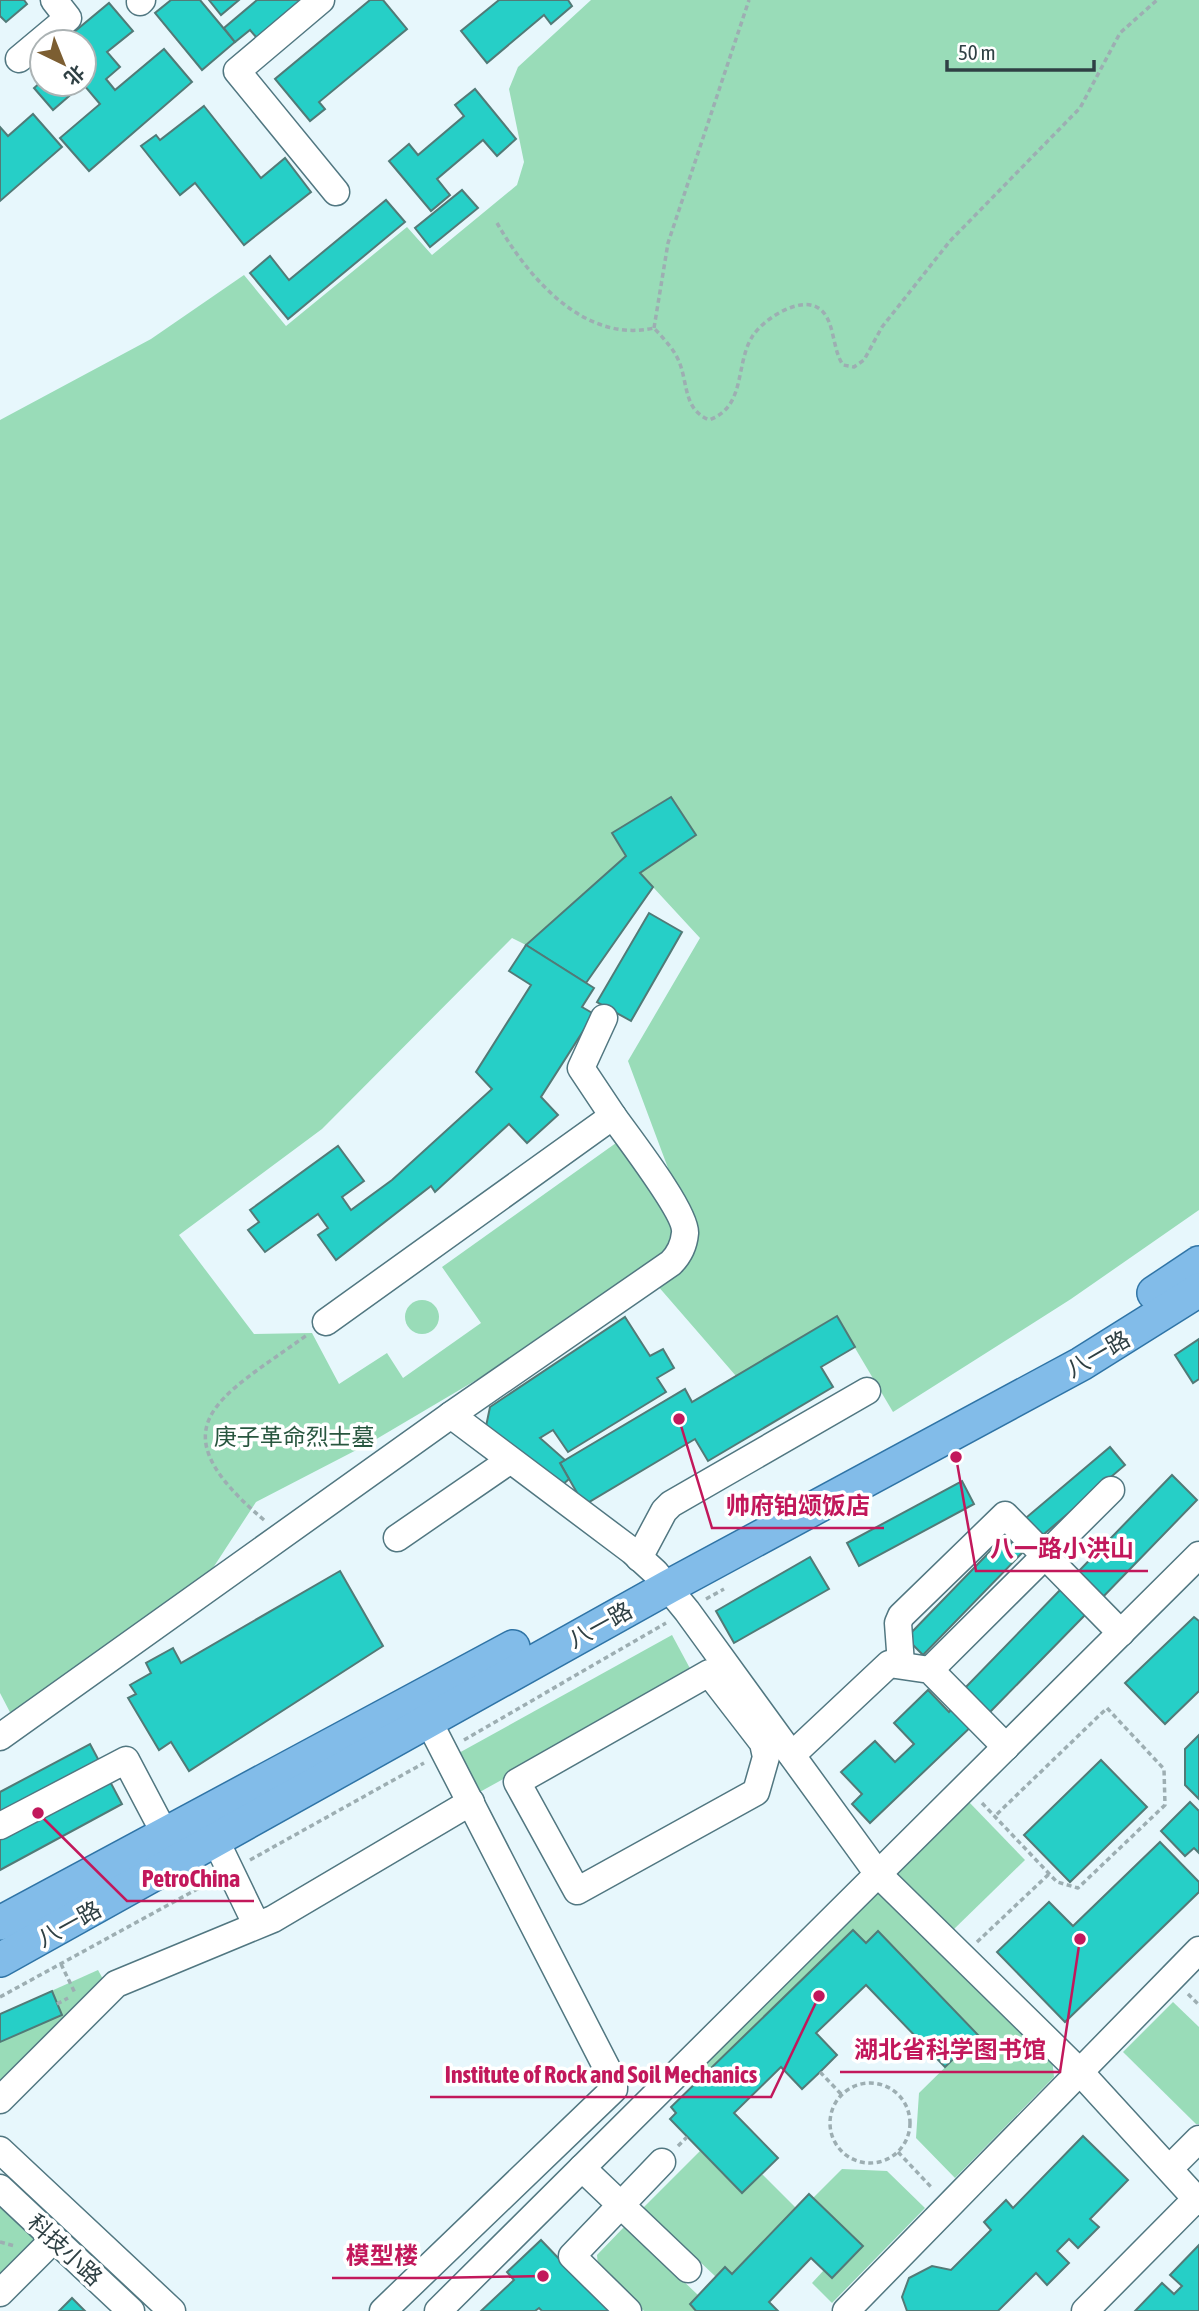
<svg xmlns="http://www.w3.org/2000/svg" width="1199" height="2311" font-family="'Asap Condensed','Noto Sans SC',sans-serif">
<rect width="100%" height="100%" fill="#e7f7fc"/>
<g fill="#99dcb8">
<polygon points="591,0 1199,0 1199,1210 1071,1299 893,1412 836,1316 736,1376 657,1285 693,1235 628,1061 700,938 640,873 695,835 670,797 613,833 626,856 526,945 512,938 322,1129 179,1235 254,1334 312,1333 339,1384 387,1353 403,1378 481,1323 442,1267 616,1143 667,1212 678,1241 654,1263 478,1379 368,1444 256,1502 211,1571 13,1718 0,1693 0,420 151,339 244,275 286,326 407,227 432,255 517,185 524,162 509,89 518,67"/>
<circle cx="422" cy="1317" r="17"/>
<polygon points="672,1635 693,1674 478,1793 457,1754"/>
<polygon points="968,1801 1025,1860 952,1931 894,1874"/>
<polygon points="880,1888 1052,2058 1054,2077 955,2178 916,2138 919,2093 978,2035 878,1932 866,1943 853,1930 698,2081 692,2075"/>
<polygon points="98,1970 104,1981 0,2084 0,2014"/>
<polygon points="1173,2002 1199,2027 1199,2124 1196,2124 1123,2052"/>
<polygon points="700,2151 741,2193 762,2174 796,2208 732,2274 725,2268 716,2277 643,2208"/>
<polygon points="842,2169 887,2171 925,2208 832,2303 812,2283 824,2270 833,2278 863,2246 813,2198"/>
<polygon points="0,2205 38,2241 0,2280"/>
<polygon points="625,2226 698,2295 690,2304 696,2311 644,2311 598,2266 597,2255"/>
</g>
<g fill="#26cfc7" stroke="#527a77" stroke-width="2">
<polygon points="0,0 24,0 27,4 6,22 0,16"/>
<polygon points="171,0 200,0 235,42 202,70 155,13"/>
<polygon points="209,0 239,0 221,15"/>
<polygon points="257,0 316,0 263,45 250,30 235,42 224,28"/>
<polygon points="370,0 383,0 407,29 319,102 325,109 310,121 275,79"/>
<polygon points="499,0 568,0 572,6 551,24 544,15 487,63 461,31"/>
<polygon points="109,3 133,31 107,52 120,67 106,79 115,90 164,49 192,82 89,171 60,138 100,104 83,84 84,42 62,42"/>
<polygon points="42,81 42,84 83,84 53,110 34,88"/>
<polygon points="475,89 516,139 497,156 483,140 437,179 450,195 431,211 389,161 409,144 418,155 464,116 455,105"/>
<polygon points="204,106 261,178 285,158 311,192 244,245 195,183 180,195 141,146 156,135 160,140"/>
<polygon points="33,114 62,147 0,201 0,127 8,136"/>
<polygon points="462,190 478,208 430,247 415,228"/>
<polygon points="386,200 405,222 288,319 250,273 270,256 289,280"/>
<polygon points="671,797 696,835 640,873 653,887 586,983 526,945 626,856 612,833"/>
<polygon points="649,913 682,932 631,1021 597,1002"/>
<polygon points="526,945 594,988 582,1007 594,1014 541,1097 558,1115 527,1143 509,1124 435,1192 431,1186 336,1260 318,1235 328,1228 318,1214 265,1252 248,1230 259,1222 250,1210 338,1146 364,1181 342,1197 351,1210 392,1180 492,1089 476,1072 531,985 509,971"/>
<polygon points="837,1316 855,1347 821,1367 833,1387 708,1461 695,1439 584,1505 560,1463 685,1389 692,1402"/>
<polygon points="625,1317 650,1356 663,1349 674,1368 657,1378 666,1392 568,1452 553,1430 540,1438 565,1460 560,1463 569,1479 561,1486 485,1431 490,1407"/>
<polygon points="1199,1339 1199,1379 1193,1383 1175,1355"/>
<polygon points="1110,1447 1125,1465 1037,1540 1021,1522"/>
<polygon points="1172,1475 1197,1500 1099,1601 1074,1576"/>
<polygon points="962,1481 974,1504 859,1566 847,1543"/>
<polygon points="1005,1536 1022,1553 923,1655 906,1638"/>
<polygon points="810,1557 829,1589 734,1643 716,1611"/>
<polygon points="340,1571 383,1646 189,1771 171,1742 159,1750 128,1698 136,1694 130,1685 151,1673 146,1663 173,1648 181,1663"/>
<polygon points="1062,1588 1087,1613 989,1713 964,1689"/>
<polygon points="1194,1617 1199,1621 1199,1691 1165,1724 1125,1683"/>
<polygon points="928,1690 949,1712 958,1702 977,1721 870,1823 852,1804 862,1794 841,1772 875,1741 895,1762 914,1744 894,1723"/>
<polygon points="1199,1735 1199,1799 1185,1785 1185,1749"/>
<polygon points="90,1744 122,1804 0,1870 0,1792"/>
<polygon points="1101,1760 1147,1807 1070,1882 1024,1835"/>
<polygon points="1190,1802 1199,1811 1199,1853 1194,1848 1185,1856 1161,1831"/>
<polygon points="1160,1842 1199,1882 1199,1892 1065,2022 997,1952 1049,1902 1073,1926"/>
<polygon points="853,1930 866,1943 878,1931 978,2035 945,2067 866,1985 816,2033 837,2055 820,2072 802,2089 781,2067 734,2113 778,2158 742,2193 670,2119 676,2113 671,2107"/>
<polygon points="52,1991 62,2015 0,2042 0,2014"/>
<polygon points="1083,2136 1128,2180 1090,2219 1099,2227 1078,2248 1069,2239 1057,2251 1069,2263 1047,2285 1036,2273 998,2311 907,2311 902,2297 909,2278 932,2266 951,2270 991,2230 984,2222 1006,2200 1013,2208"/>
<polygon points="809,2194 863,2246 832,2278 811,2258 769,2302 778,2311 696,2311 690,2304 707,2286 725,2267 732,2274"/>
<polygon points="541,2240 609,2311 542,2311 539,2308 535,2311 481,2311 514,2280 507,2272"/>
<polygon points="1199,2245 1199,2311 1135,2311 1162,2283 1174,2294 1182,2286 1170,2275"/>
<polygon points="72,2298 85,2311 59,2311"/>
</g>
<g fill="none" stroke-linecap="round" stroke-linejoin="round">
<defs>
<g id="minor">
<polyline points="321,0 237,71 336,192"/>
<polyline points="140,2 142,0"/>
<polyline points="19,59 68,18 54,0"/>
<polyline points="604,1018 581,1068 613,1116"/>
<path d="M326 1322 613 1116C627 1136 687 1213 685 1233 684 1244 679 1255 671 1263L451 1415"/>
<polyline points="397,1538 509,1461"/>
<polyline points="639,1558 664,1511 671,1504 867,1391"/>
<polyline points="901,1664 898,1623 901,1616 1005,1515 1121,1633"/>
<polyline points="930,1670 1111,1490"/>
<polygon points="709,1673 763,1743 766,1757 756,1792 577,1891 517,1782"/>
<polyline points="0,1737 451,1415 632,1551 655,1572 687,1611 878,1874 1080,2072 1199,2202"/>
<polyline points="792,1755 889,1664 930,1670 1006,1747"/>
<polyline points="0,1826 126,1760 166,1836"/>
<polyline points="216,1841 256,1924"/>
<polyline points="0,2100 116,1984 273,1919 471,1802"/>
<polyline points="0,2150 172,2311"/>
<polyline points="582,2168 688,2269"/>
<polyline points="1170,2168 1199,2139"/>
<polyline points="0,2188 131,2311"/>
<polyline points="0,2293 54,2239"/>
<polyline points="383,2311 614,2089 614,2082 428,1720"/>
<polyline points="438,2311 1199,1555"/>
<polyline points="628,2311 572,2256 662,2162"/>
<polyline points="846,2311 1199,1950"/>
<polyline points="1085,2311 1196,2199"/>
</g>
<g id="major">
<polyline points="1154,1293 1199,1263"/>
<polyline points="0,1923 513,1647"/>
<polyline points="0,1960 668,1587 1081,1364 1199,1290"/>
</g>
</defs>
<use href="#minor" stroke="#517781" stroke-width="29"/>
<use href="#major" stroke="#2f74a6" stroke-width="36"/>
<g stroke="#9daeb2" stroke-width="3.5" stroke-dasharray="5 3.5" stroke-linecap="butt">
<path d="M497 223C528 277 584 344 654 328 664 339 675 350 680 364 688 386 684 409 709 420 746 407 735 365 752 337 762 320 802 293 821 310 835 322 832 349 843 365L854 367 864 360 882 327 950 241 1080 108 1120 33 1157 0"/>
<polyline points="654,328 668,243 749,0"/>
<path d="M264 1520C153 1426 218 1399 307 1335"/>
<polyline points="706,1599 724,1589"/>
<polyline points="464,1740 666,1623"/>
<polyline points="982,1803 1057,1882 1078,1888 1165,1805 1164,1769 1107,1708 995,1816"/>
<polyline points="250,1860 424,1763"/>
<polyline points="977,1942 1049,1874"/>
<polyline points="61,1964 75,1993"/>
<polyline points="1188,1994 1199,2005"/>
<polyline points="0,1997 210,1882"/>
<polyline points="57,2004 68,1998"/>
<polyline points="820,2072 842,2095"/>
<circle cx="870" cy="2123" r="40"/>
<polyline points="678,2146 687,2137"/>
<polyline points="898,2152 933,2189"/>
<polyline points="0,2242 15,2246"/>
</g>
<use href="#minor" stroke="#fff" stroke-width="26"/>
<use href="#major" stroke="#82bce9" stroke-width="33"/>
</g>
<g text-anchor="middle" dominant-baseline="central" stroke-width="7" stroke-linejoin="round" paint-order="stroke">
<g font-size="23" fill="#2f4044" stroke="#fff">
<text transform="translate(1098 1354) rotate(-30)">八一路</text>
<text transform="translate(600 1625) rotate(-29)">八一路</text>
<text transform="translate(69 1924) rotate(-29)">八一路</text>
<text transform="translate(65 2250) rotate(43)">科技小路</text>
</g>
<g font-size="23" fill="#28563f" stroke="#fff">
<text x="294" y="1437">庚子革命烈士墓</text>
</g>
</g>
<path fill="none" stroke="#c2185b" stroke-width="2.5" d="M679 1419L712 1528H884M956 1457L976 1571H1148M38 1813L127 1901H254M1080 1939L1060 2072H840M819 1996L771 2097H430M543 2276L432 2278H332"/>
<g fill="#c2185b" stroke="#fff" stroke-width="2.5">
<circle cx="679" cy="1419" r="7"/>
<circle cx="956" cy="1457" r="7"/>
<circle cx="38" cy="1813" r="7"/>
<circle cx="1080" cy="1939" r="7"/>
<circle cx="819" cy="1996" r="7"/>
<circle cx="543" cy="2276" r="7"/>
</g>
<g font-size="24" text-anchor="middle" font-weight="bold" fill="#c2185b" stroke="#fff" stroke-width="7" stroke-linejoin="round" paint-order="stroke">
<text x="798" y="1514">帅府铂颂饭店</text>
<text x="1062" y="1557">八一路小洪山</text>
<text x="191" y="1887">PetroChina</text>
<text x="950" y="2058">湖北省科学图书馆</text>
<text x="601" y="2083">Institute of Rock and Soil Mechanics</text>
<text x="382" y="2264">模型楼</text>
</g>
<g transform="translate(63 63) rotate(137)"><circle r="33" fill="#ffffff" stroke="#acb3b4" stroke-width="2"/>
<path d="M0-5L12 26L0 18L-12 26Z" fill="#7c5e32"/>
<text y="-10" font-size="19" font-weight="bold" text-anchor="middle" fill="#2f4044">北</text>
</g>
<path d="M947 60v10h147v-10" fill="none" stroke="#2f4044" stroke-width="3.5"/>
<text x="958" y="60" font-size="21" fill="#2f4044" stroke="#ffffff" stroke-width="5" paint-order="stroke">50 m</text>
</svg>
